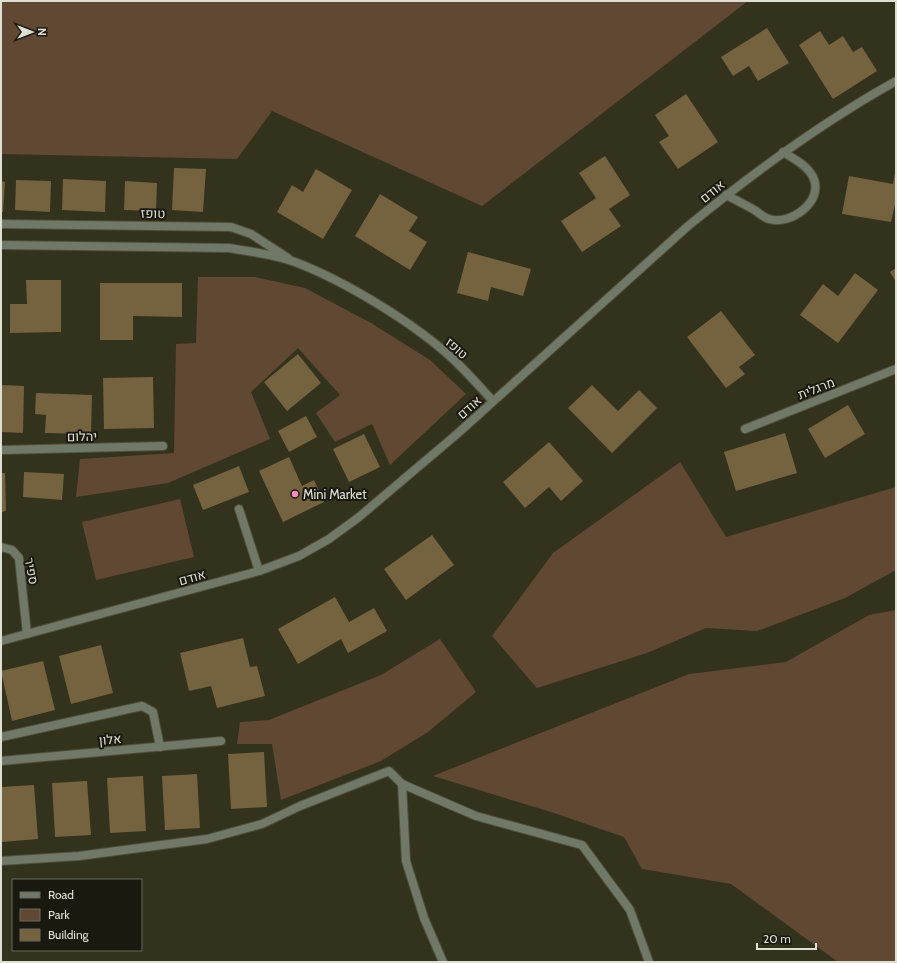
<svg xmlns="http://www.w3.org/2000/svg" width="897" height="963" font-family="Cabin,Heebo,sans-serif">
<rect width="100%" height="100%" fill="#33321d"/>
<g fill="#604833">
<polygon points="1,1 748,1 482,206 272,111 237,159 1,154"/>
<polygon points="198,277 255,277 305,288 371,323 430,360 466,394 390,465 372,424 335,442 316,413 340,395 298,348 251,392 270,439 168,483 76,497 80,459 174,453 176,344 196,343"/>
<polygon points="680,462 726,537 896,487 896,570 845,598 757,631 706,628 647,653 537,688 492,636 553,553"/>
<polygon points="180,499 194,557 96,580 82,522"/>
<polygon points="896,610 896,962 838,962 731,884 642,869 624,837 551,812 433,776 689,674 786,662 869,615"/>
<polygon points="440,639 476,692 428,732 381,761 281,800 272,744 237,744 240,722 269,720 381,675"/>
</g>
<g fill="#75623f">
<polygon points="767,28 789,63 758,81 749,66 733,76 721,57"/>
<polygon points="820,31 829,45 843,36 853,52 862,47 877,71 833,99 799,45"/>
<polygon points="686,94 718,142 678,169 659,142 669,136 655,115"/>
<polygon points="605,156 630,195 609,209 621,226 582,252 561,221 596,198 579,173"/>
<polygon points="174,168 206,169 203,212 172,210"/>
<polygon points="316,169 352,190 323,239 277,212 292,185 303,192"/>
<polygon points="895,173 896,200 891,222 842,214 849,176 893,184"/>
<polygon points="63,179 106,181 105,212 62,210"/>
<polygon points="16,180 51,181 50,212 15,210"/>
<polygon points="1,181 5,182 3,212 1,212"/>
<polygon points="125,181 157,183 156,211 124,210"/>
<polygon points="380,194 418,217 409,231 427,242 410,270 355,236"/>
<polygon points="468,252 531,269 523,296 491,287 488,301 457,293"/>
<polygon points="896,268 896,282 890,272"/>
<polygon points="855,273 878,290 838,343 800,315 823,284 838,296"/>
<polygon points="26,280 61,280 61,332 10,333 10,304 27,304"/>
<polygon points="100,283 182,283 182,317 133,316 133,340 100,340"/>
<polygon points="721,311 755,355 739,367 745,374 726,388 687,337"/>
<polygon points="298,354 321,383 287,411 264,382"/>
<polygon points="153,377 154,428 104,429 103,378"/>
<polygon points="1,385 24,386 23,433 1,432"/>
<polygon points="592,385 618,411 639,390 657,408 612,453 568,408"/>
<polygon points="36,393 92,395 91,434 45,433 46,415 35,414"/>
<polygon points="848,405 865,434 825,458 808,429"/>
<polygon points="306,416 317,437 289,452 278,431"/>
<polygon points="785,433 797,473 736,491 724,452"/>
<polygon points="364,434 380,467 349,482 333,449"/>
<polygon points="549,442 583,481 561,501 549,487 525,508 503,482"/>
<polygon points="289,457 302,486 314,480 324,502 283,522 259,471"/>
<polygon points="239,466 249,492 203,510 193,485"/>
<polygon points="24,472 64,474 62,500 23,497"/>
<polygon points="1,473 5,473 6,511 1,512"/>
<polygon points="432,535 454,565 406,600 384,569"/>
<polygon points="335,597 349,622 374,608 387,631 348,653 341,639 298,664 278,629"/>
<polygon points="243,638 250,667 257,666 265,696 217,708 211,686 189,691 180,653"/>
<polygon points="101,645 113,693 71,704 59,656"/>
<polygon points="43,661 55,710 12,721 1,671"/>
<polygon points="264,752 267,807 231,809 228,754"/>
<polygon points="197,774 200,828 165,830 162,776"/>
<polygon points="143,776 146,831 110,833 107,778"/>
<polygon points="87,781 91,835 55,837 52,783"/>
<polygon points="34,785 38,839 2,842 1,787"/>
</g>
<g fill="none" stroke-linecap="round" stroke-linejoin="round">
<defs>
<g id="service">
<path d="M726 195C736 200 746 205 756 211 759 213 764 218 769 219 790 226 825 201 813 177 807 165 794 159 783 152"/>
<polyline points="239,509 259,571"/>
<polyline points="1,737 142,706 153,712 160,747"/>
</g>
<g id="minor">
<polyline points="1,224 231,227 251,234 288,258"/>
<path d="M1 245 229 248C251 252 274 254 295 262 345 281 414 323 453 359 467 372 480 387 493 401"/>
<polyline points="745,429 896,369"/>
<polyline points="1,450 163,446"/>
<polyline points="1,547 12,550 19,558 27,634"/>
<path d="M1 641 259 571 299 556 329 539 359 517 457 434 688 226C754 172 821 123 896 81"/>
<polyline points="1,761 221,741"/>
<polyline points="402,784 406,861 424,918 443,962"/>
<polyline points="1,861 79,856 207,839 262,824 300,806 389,771 402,784 476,816 582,845 630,910 649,962"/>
</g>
</defs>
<use href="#service" stroke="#4f4e3a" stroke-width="10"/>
<use href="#minor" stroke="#4f4e3a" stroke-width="10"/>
<use href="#service" stroke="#707868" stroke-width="8"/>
<use href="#minor" stroke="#707868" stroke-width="8"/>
</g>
<circle fill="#fd8ebe" stroke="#1a1910" stroke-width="1.5" cx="295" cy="494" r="4"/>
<g text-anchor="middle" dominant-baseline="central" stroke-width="4" stroke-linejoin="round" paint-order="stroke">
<g font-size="13" fill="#e0dfd3" stroke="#1a1910">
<text transform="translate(712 191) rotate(-39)">אודם</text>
<text transform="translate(153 213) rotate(1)">טופז</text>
<text transform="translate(457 348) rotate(42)">טופז</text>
<text transform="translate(816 388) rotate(-21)">מרגלית</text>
<text transform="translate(469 407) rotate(-42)">אודם</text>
<text transform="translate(82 436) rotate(-1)">יהלום</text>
<text transform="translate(32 571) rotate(79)">ספיר</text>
<text transform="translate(192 577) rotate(-16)">אודם</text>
<text transform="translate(110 739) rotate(-5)">אלון</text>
</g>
<g font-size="13" fill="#e0dfd3" stroke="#1a1910" text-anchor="start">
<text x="303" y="494">Mini Market</text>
</g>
</g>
<rect width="897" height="963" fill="none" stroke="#e0dfd3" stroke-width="4"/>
<rect x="12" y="879" width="130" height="72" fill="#1a1910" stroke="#69685e"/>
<rect x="20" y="892" width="20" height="6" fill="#707868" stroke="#69685e"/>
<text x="48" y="899" font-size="12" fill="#e0dfd3">Road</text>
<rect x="20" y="909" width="20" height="12" fill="#604833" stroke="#69685e"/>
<text x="48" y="919" font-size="12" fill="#e0dfd3">Park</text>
<rect x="20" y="929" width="20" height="12" fill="#75623f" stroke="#69685e"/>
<text x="48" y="939" font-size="12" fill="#e0dfd3">Building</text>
<g transform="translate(32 32) rotate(90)" stroke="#1a1910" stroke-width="3" paint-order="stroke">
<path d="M0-3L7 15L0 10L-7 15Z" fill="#e0dfd3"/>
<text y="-6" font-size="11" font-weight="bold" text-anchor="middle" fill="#e0dfd3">N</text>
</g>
<path d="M757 943v6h59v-6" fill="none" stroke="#e0dfd3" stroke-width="2"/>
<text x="763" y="943" font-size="12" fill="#e0dfd3" stroke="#1a1910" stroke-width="3" paint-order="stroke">20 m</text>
</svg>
